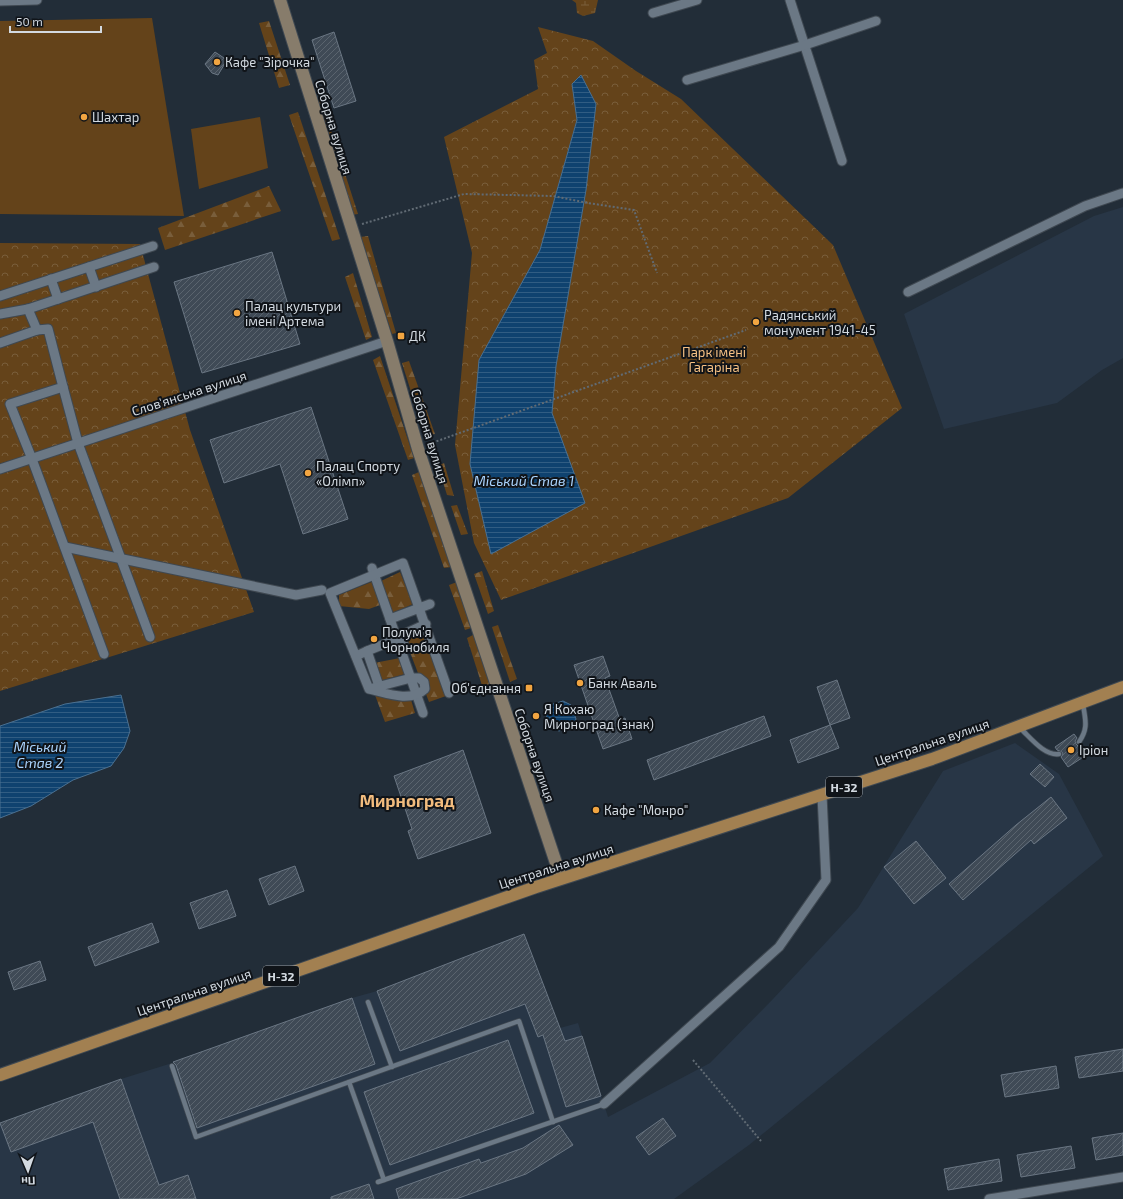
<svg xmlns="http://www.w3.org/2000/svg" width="1123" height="1199" font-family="'Exo 2',sans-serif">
<defs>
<pattern id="forest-firs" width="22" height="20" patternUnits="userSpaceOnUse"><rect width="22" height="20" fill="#64431a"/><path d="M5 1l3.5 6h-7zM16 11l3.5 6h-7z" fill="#795e3b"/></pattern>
<pattern id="wetland-marsh" width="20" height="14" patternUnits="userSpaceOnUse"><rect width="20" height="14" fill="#64431a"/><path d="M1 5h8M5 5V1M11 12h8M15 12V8" fill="none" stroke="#795e3b"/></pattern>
<pattern id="park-crowns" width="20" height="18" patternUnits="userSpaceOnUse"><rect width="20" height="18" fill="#64431a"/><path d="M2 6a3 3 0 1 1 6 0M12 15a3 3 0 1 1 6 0" fill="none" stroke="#795e3b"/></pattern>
<pattern id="water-rules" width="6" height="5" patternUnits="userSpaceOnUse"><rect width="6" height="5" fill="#0f426f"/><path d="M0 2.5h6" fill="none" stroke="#315d83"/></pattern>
<pattern id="building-hatch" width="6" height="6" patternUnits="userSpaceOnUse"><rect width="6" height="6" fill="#3f4a56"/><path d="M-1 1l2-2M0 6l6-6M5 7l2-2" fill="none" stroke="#5a646e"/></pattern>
</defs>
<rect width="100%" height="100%" fill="#222d38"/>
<g fill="#283646">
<polygon points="1123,207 1123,358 1102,370 1057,403 944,429 904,314 1094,216"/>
<polygon points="1015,743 1059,774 1103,856 749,1145 674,1199 0,1199 0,1123 121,1079 169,1064 352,998 377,991 524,934 560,1028 578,1023 608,1117 710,1063 773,999 858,908 943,771"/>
</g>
<g fill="#64431a">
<polygon points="152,18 184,216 0,214 0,21"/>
<polygon points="260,117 268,168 199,189 191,129"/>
</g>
<g fill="url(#forest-firs)">
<polygon points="269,21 290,85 279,88 259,23"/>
<polygon points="321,99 358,214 351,215 313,101"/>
<polygon points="298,112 340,239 332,241 289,115"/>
<polygon points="269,186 281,211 165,250 158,228"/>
<polygon points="368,236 396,333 392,334 360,237"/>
<polygon points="353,273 372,337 366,340 345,277"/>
<polygon points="380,356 414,458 408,460 373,360"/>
<polygon points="409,361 435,434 425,436 402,363"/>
<polygon points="444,463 454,496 447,495 438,466"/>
<polygon points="419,472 452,567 444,568 412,475"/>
<polygon points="457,505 468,534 461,535 451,506"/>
<polygon points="482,571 494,611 488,614 474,574"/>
<polygon points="400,572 413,604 393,613 381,581"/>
<polygon points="374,581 380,605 369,609 339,606 339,595"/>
<polygon points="457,582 471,628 465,630 449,585"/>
<polygon points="498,625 517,679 510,682 492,627"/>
<polygon points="424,634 446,696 429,702 405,639"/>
<polygon points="473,635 494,692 485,695 467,638"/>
<polygon points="400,658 405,674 380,681 374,663"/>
<polygon points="375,695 411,700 415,713 385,722"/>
</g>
<polygon fill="url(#wetland-marsh)" points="572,0 598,0 595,13 583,16 577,13 576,3"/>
<g fill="url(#park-crowns)" fill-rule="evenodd">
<path d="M538 27 593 41 636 71 681 99 833 245 902 408 788 498 501 600 474 543 455 445 472 253 444 137 538 89 534 60 547 53ZM572 84 596 104 586 190 556 366 552 413 479 360 540 250 577 119Z"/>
<polygon points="0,243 140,244 190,430 254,612 0,691"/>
</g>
<g fill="url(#water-rules)" stroke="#4a7091">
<polygon points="581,75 596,104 586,190 556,366 552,413 585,503 491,554 470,464 479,360 540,250 577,120 572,84"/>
<polygon points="121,695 130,731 124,748 111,766 73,780 31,806 0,818 0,726 65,704"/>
<polygon points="563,701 571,705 576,719 573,726 559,731 550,727 546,714 550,705"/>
</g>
<g fill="url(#building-hatch)" stroke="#6a7683">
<polygon points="334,32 356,101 334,108 312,40"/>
<polygon points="215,52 227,60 218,75 212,73 205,64"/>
<polygon points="272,252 300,344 202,373 174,282"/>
<polygon points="311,407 348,519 303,534 280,464 224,483 210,440"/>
<polygon points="603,656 610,676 605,678 620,720 625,718 632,739 603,749 574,665"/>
<polygon points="837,680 850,718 830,725 817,687"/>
<polygon points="764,716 771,736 654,780 647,760"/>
<polygon points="830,725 839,748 798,763 790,740"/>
<polygon points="1074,734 1077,738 1075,741 1076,744 1078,746 1081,745 1088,754 1068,767 1061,757 1063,754 1062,752 1057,750 1055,747"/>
<polygon points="463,750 491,833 418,859 408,831 412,829 394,776"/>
<polygon points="1040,764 1054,777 1045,787 1030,774"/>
<polygon points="1051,797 1067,818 1034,844 1031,840 963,900 949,884 1016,825"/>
<polygon points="916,841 946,878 914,904 884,867"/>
<polygon points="295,866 304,891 269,905 259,879"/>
<polygon points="227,890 236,916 199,929 190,903"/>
<polygon points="152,923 159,942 95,966 88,947"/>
<polygon points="524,934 565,1041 582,1036 601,1096 566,1107 543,1035 538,1037 525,1004 400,1051 377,991"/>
<polygon points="40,961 46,980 14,990 8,972"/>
<polygon points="352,998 375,1064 197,1128 176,1065 173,1062"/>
<polygon points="508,1040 534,1113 390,1165 364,1092"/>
<polygon points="1123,1049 1123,1071 1079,1078 1075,1057"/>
<polygon points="1056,1066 1059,1088 1005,1097 1001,1075"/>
<polygon points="121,1079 159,1185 188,1175 196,1199 120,1199 93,1122 11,1152 0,1123"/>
<polygon points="663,1118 676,1136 649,1155 636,1137"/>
<polygon points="559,1125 573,1145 526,1174 456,1199 399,1199 396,1189 479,1159 481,1163 523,1148"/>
<polygon points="1123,1133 1123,1155 1096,1160 1092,1138"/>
<polygon points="1071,1146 1075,1168 1021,1177 1017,1155"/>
<polygon points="999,1159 1002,1181 948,1190 944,1169"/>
<polygon points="369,1184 374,1199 331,1199 331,1197"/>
</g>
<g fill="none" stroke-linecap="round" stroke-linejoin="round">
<defs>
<g id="lane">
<path d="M1020 728C1030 737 1044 756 1059 754"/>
<path d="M1079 742C1089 728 1085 719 1083 704"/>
<polyline points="368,1002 392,1067"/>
<polyline points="172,1066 196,1137 519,1021 553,1122"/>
<polyline points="349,1082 384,1180"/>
<polyline points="378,1182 604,1104"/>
</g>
<g id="street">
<polyline points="790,0 842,161"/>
<polyline points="0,1 37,0"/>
<polyline points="653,13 697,0"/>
<polyline points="687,80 805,45 876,21"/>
<polyline points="89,267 96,287"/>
<polyline points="51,279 58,299"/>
<polyline points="908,292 1085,206 1123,193"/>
<polyline points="0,296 153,246"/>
<polyline points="0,314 28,309"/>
<polyline points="0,343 37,330"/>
<polyline points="63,387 78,443 150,637"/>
<polyline points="0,469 387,341"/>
<polyline points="65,547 296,595 322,590"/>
<polyline points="372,568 423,713"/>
<polyline points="390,619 430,604"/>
<polyline points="404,645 400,636 426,624"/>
<polyline points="367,651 397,639"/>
<polyline points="104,654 32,459 10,404 63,387 48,329 37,330 28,309 154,267"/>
<polyline points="356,656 367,651 379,686"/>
<path d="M369 689 411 678H419L424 682 425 689C410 703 386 693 369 689L330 593 403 563 449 693"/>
<polyline points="604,1104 779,947 826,880 822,795"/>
<polyline points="989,1199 1123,1177"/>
</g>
<polyline id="secondary" points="280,0 387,341 418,449 561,878"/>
<polyline id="primary" points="0,1075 536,887 932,759 1123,687"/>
</defs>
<use href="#lane" stroke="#3f4851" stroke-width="6"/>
<use href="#street" stroke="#3f4851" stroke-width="11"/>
<use href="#secondary" stroke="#3f4851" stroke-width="14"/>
<use href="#primary" stroke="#3f4851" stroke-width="14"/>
<g stroke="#616b74" stroke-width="2" stroke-dasharray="2 2" stroke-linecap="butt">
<polyline points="362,224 464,194 553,196 588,203 634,210 657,273"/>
<polyline points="429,444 746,330"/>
<polyline points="693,1060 761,1141"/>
</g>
<use href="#lane" stroke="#6b7885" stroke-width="4.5"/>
<use href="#street" stroke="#6b7885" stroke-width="9"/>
<use href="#secondary" stroke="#877c6b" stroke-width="12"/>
<use href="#primary" stroke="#a28051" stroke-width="12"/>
</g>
<g fill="#f2a541" stroke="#101419" stroke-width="1.5">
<circle cx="217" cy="62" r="4"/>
<circle cx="84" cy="117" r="4"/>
<circle cx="237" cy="313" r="4"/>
<circle cx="756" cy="322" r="4"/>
<rect x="397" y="332" width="8" height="8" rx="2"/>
<circle cx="308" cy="473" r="4"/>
<circle cx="374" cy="639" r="4"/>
<circle cx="580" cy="683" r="4"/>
<rect x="525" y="684" width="8" height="8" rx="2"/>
<circle cx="536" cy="716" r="4"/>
<circle cx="1071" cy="750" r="4"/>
<circle cx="596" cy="810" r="4"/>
</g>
<g text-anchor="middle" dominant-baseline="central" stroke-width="4" stroke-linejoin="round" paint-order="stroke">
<g fill="#101419" stroke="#989fa5" stroke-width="1">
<rect x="826" y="777" width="36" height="20" rx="3"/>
<rect x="263" y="966" width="36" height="20" rx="3"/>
</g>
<g font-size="12" font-weight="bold" fill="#d3dae1">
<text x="844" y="787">Н-32</text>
<text x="281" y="976">Н-32</text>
</g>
<g font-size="13" fill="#d3dae1" stroke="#101419" text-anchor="start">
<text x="225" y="62">Кафе "Зірочка"</text>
<text x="92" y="117">Шахтар</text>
<text x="245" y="306">Палац культури<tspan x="245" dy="15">імені Артема</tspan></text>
<text x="764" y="315">Радянський<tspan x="764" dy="15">монумент 1941-45</tspan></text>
<text x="409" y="336">ДК</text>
<text x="316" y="466">Палац Спорту<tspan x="316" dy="15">«Олімп»</tspan></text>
<text x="382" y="632">Полум'я<tspan x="382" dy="15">Чорнобиля</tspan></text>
<text x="588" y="683">Банк Аваль</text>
<text x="521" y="688" text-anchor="end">Об'єднання</text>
<text x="544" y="709">Я Кохаю<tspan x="544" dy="15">Мирноград (знак)</tspan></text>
<text x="1079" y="750">Іріон</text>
<text x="604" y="810">Кафе "Монро"</text>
</g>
<g font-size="13" fill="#d3dae1" stroke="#101419">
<text transform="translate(334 127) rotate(73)">Соборна вулиця</text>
<text transform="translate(189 393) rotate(-18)">Слов'янська вулиця</text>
<text transform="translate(430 436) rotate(73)">Соборна вулиця</text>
<text transform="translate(932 742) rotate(-19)">Центральна вулиця</text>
<text transform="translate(535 755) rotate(71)">Соборна вулиця</text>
<text transform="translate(556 866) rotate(-18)">Центральна вулиця</text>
<text transform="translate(194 992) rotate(-19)">Центральна вулиця</text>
</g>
<g font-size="13" fill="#f6c184" stroke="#101419">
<text x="714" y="352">Парк імені<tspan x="714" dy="15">Гагаріна</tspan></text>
</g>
<g font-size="14" font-style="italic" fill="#abd4fe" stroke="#101419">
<text x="524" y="480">Міський Став 1</text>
<text x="40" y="746">Міський<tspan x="40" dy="16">Став 2</tspan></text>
</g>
<g font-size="17" font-weight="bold" fill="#f2bc7e" stroke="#101419">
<text x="407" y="800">Мирноград</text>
</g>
</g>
<g transform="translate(28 1171) rotate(178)" stroke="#101419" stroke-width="3" paint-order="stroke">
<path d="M0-3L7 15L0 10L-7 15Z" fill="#d3dae1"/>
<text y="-6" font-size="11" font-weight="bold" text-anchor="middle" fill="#d3dae1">Пн</text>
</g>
<path d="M10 26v6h91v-6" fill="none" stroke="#d3dae1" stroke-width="2"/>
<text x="16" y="26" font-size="12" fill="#d3dae1" stroke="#101419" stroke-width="3" paint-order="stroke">50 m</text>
</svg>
